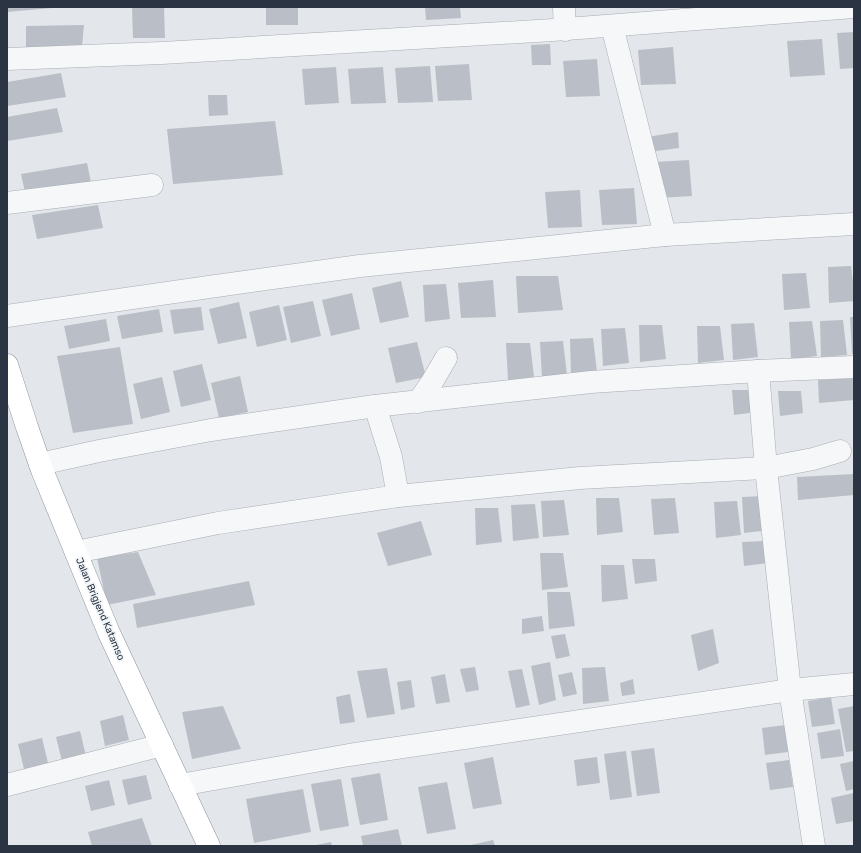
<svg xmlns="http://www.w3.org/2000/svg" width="861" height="853" font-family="Rubik,sans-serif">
<rect width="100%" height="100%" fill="#e3e6ea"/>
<g fill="#babfc7">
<polygon points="7,7 52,7 52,8 7,12"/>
<polygon points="132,7 164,7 165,38 133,38"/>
<rect x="266" y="7" width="32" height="18"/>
<polygon points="425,7 460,7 461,18 426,20"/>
<polygon points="84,25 82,46 26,51 26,26"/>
<polygon points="854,32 854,68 840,69 837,33"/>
<polygon points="822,39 825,75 790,77 787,41"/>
<polygon points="550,44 551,65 532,65 531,45"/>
<polygon points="673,47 676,84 641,85 638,50"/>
<polygon points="597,59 600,96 566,97 563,61"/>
<polygon points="469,64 472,100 438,101 435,66"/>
<polygon points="430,66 433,102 398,103 395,68"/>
<polygon points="336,67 339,103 305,105 302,69"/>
<polygon points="383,67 386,103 351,104 348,69"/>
<polygon points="61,73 66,97 7,106 7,82"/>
<polygon points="208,95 227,95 228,115 209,116"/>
<polygon points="57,108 63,132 7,141 7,117"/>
<polygon points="275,121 283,175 173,184 167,129"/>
<polygon points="678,132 679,148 649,152 647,137"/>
<polygon points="689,160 692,196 658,198 655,162"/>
<polygon points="87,163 92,187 26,197 21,174"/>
<polygon points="634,188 637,224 602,225 599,190"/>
<polygon points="580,190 582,227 548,228 545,192"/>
<polygon points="98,205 103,228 37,239 32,215"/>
<polygon points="851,266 854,291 854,301 829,303 828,267"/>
<polygon points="806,273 810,308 784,310 782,274"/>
<polygon points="516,276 558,276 563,310 518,313"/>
<polygon points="493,280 496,317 461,318 458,283"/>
<polygon points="401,281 409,317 380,323 372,288"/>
<polygon points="446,284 450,319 425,322 423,285"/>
<polygon points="352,293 360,329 331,336 322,300"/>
<polygon points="313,301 321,336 291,343 283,307"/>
<polygon points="239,302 247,338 218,344 209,309"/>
<polygon points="279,305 287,340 257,347 249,312"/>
<polygon points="201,307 204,330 174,334 170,310"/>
<polygon points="159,309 163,332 122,339 117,316"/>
<polygon points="850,317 854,317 854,353 852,354"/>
<polygon points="106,319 110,341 69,349 64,326"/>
<polygon points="843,320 847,355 821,357 820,321"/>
<polygon points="812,321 817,356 791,359 789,322"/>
<polygon points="754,323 758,357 733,360 731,324"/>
<polygon points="639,325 662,325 666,359 640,362"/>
<polygon points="697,326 720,326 724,360 698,363"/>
<polygon points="625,328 629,363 603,366 601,329"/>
<polygon points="593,338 597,372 571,375 570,339"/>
<polygon points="563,341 567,375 542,378 540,342"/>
<polygon points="417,342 426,377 396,383 388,348"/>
<polygon points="506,343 530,343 534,377 508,380"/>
<polygon points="120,347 133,424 73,433 57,356"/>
<polygon points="202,364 211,400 181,407 173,371"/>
<polygon points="240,376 248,412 219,418 211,383"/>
<polygon points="162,377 170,412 141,419 133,384"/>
<polygon points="854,378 854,400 819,403 818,380"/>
<polygon points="732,390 755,390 757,412 734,415"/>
<polygon points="778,391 801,391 803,413 780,416"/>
<polygon points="854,474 854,495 798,500 797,477"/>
<polygon points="766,496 770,530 744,533 742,497"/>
<polygon points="596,498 619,498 623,532 597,535"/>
<polygon points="675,498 679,533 654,535 651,499"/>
<polygon points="564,500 569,535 543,537 541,501"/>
<polygon points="737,501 741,535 716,538 714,502"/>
<polygon points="535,504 539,538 513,541 511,505"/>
<polygon points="475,508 498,508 502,542 476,545"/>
<polygon points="421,521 432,555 388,566 377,533"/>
<polygon points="765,541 767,563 744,566 742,542"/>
<polygon points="138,552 156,595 107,605 97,558"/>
<polygon points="540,553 563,553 568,587 542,590"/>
<polygon points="632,559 655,559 657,581 635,584"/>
<polygon points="601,565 624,565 628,599 602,602"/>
<polygon points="249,581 255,605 137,628 133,604"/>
<polygon points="547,592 570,592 575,626 549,629"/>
<polygon points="542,616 544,631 522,634 522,619"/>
<polygon points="713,629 719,663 698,671 691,635"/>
<polygon points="565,634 570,656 556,659 551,636"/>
<polygon points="550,662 556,700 539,705 531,666"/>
<polygon points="475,667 479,690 466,692 460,669"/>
<polygon points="605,667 609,701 583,704 582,668"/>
<polygon points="387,668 395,714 367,718 357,671"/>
<polygon points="522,669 530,705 516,708 508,671"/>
<polygon points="572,672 577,694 563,697 558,675"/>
<polygon points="445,674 450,702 436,704 431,677"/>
<polygon points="633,679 635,694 622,696 620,683"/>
<polygon points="411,680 415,707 401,710 397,682"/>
<polygon points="350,694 355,722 340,724 336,697"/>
<polygon points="831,697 835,724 812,727 808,701"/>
<polygon points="223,706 241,749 192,759 182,712"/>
<polygon points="854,706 854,751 846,752 838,709"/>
<polygon points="123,715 129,740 105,746 100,721"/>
<polygon points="785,725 788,752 765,755 762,728"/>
<polygon points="840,729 844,756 821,759 817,733"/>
<polygon points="80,731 86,756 62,761 56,737"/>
<polygon points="42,738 48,763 24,769 18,744"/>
<polygon points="654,748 660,793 637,796 631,751"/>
<polygon points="626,751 632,797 610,800 604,754"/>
<polygon points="493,757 502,804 473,809 464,763"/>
<polygon points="597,757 600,783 577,786 574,760"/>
<polygon points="789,760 793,787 770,790 766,763"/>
<polygon points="854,761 854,789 846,791 840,764"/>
<polygon points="380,773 388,820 360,825 351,778"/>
<polygon points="146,775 152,799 128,805 122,780"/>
<polygon points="341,779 349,826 320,831 311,784"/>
<polygon points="109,780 115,805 91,811 85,786"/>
<polygon points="447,782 456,829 427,834 418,787"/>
<polygon points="303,789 311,832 254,843 246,799"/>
<polygon points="854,793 854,821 836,824 831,798"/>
<polygon points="142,818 152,846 92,846 88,832"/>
<polygon points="398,829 402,846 363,846 361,836"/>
<polygon points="493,840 495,846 471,846 471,845"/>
<polygon points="331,842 332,846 316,846 316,845"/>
</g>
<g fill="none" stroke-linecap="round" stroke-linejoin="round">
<defs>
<g id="minor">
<polyline points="564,7 565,30"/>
<polyline points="612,26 665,235"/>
<polyline points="7,59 162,53 553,30 854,7"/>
<polyline points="7,203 152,185"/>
<polyline points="7,316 216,286 360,266 665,235 854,224"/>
<polyline points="758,371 854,367"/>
<polyline points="418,402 432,382 446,358"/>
<polyline points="375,406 391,457 398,496"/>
<polyline points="40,464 99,451 211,430 375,406 591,382 758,371 766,468 790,690 814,846"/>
<polyline points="76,552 218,523 398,496 580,478 766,468 813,459 840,451"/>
<polyline points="7,785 162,745"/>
<polyline points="180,785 349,755 790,690 854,684"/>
</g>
<polyline id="highway" points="7,365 27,427 42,470 109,633 209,846"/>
</defs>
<use href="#minor" stroke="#a8adb4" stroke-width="23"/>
<use href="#highway" stroke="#8a93a1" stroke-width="23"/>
<use href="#minor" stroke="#f5f7f9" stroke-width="22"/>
<use href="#highway" stroke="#fff" stroke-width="22"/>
</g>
<g text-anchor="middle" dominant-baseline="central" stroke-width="3.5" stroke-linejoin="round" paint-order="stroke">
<g font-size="10" fill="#2b3442" stroke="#f2f5f8">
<text transform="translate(100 609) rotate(67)">Jalan Brigjend Katamso</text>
</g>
</g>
<rect width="861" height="853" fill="none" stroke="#2b3442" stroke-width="16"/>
</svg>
